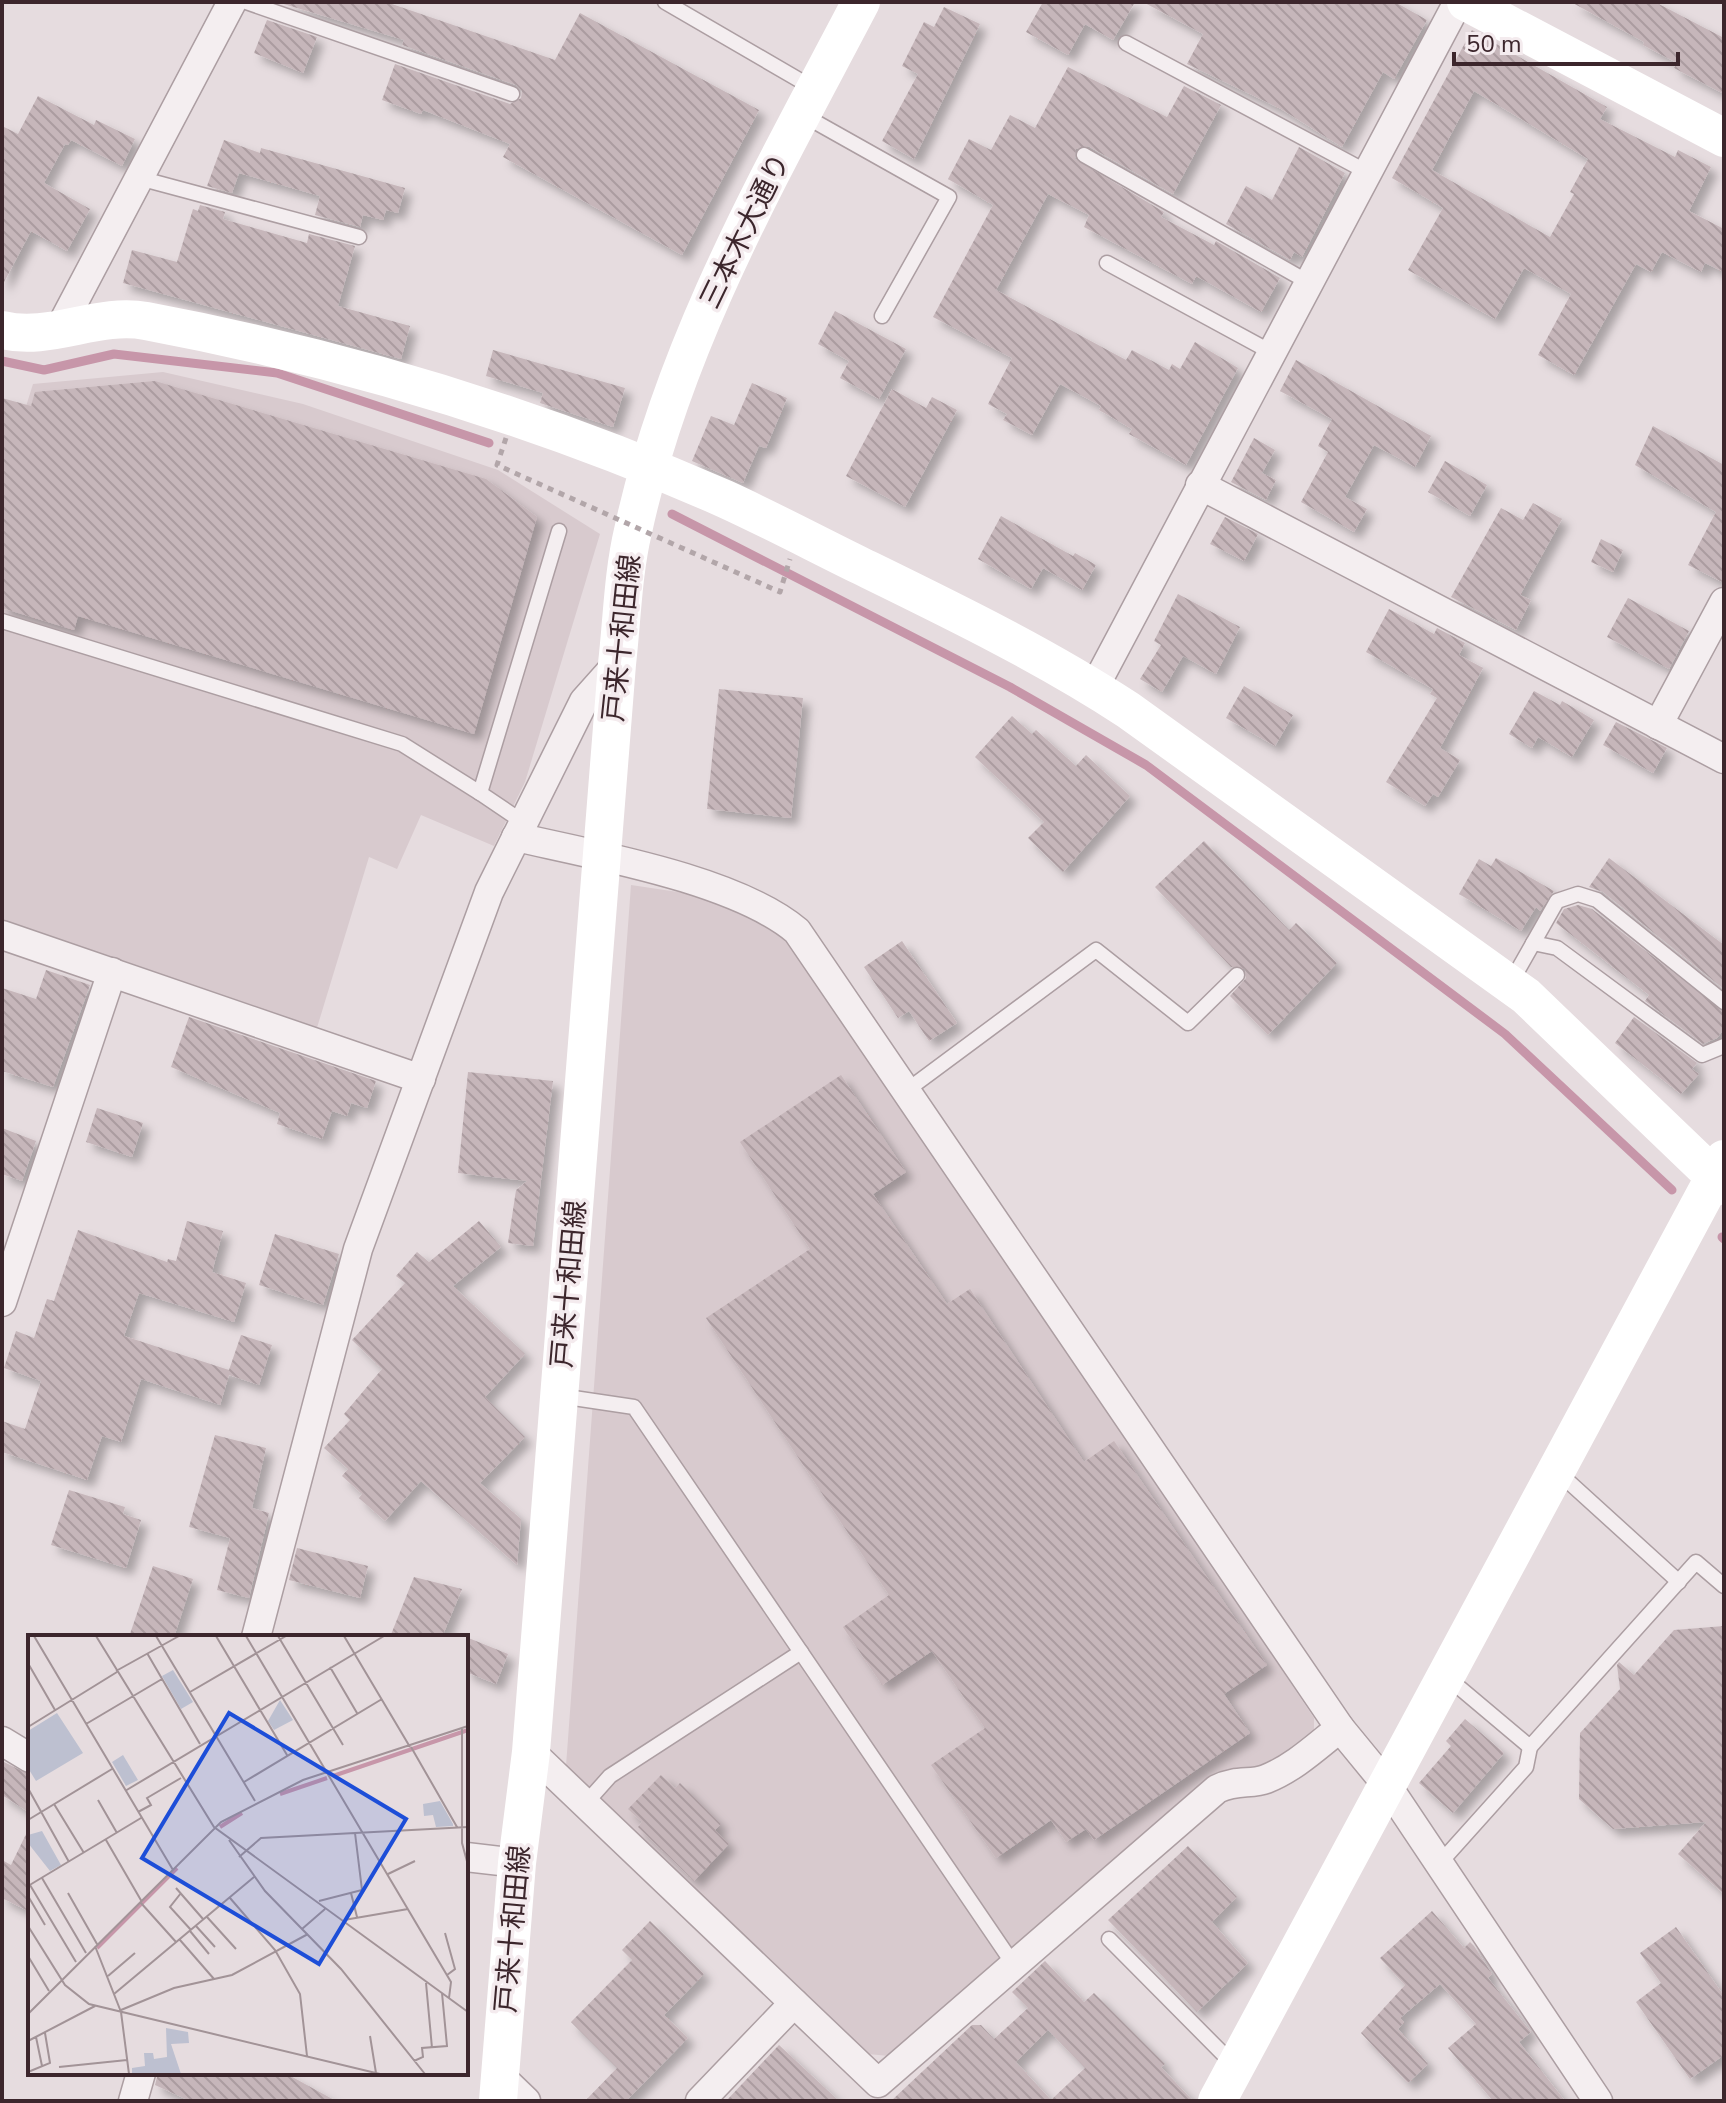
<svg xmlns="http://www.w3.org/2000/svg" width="1726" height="2103" font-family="'Nunito Sans','Noto Sans JP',sans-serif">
<defs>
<pattern id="building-back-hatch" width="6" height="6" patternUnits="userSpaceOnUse" patternTransform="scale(2)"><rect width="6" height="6" fill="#c6b6ba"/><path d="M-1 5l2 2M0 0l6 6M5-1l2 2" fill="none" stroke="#ab9ca0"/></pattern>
<filter id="shadow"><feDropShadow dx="7" dy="7" stdDeviation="4" flood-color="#0004"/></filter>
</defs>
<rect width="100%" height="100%" fill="#e6dcdf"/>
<g fill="#d8cace">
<polygon points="163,372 303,404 498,470 600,534 525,782 494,846 421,815 397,869 369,857 316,1031 2,924 2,483 33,384"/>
<polygon points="631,885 718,898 788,931 1314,1718 1314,1738 1289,1754 1262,1766 1228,1769 1212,1779 889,2056 868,2054 566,1766"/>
</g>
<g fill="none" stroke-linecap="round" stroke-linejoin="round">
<g stroke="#c796a9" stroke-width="9">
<polyline points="2,361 44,370 114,354 277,373 489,443"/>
<polyline points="672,514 1010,687 1146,765 1505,1034 1672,1190"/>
<polyline points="1722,1237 1724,1239"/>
</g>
</g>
<g fill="url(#building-back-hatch)" fill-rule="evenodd" filter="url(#shadow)">
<polygon points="277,2 386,2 555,60 580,13 759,110 682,255 503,157 510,144 423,110 421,114 382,100 395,64 510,104 521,98 522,91 516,85 402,45 404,40"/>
<polygon points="1043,2 1135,2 1113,40 1085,24 1068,55 1026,32"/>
<polygon points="1143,2 1395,2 1427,20 1394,79 1383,72 1342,147 1281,109 1187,64 1203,34"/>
<polygon points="1571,2 1655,2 1724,38 1724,94 1674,68 1677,63 1643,45 1644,42"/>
<polygon points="944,7 980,24 914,159 882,141 918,74 902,66 924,22 934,27"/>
<polygon points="267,20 317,37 303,73 254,53"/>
<path d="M1472 30 1607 107 1600 119 1675 157 1678 150 1711 167 1689 211 1724 229V272L1705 263 1701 272 1662 252 1651 272 1636 264 1574 375 1538 355 1571 294 1524 268 1495 319 1408 270 1443 208 1392 178ZM1474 91 1588 159 1570 192 1574 194 1550 237 1432 170Z"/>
<polygon points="1068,67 1167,117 1184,86 1221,105 1173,194 1088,146 1076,149 1075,159 1164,212 1161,217 1214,245 1216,241 1280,278 1261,312 1196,276 1192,284 1084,227 1089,215 1048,194 996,290 1126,360 1132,350 1169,370 1172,364 1180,369 1195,342 1238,368 1186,465 1129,434 1132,429 1099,410 1101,406 1060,384 1032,435 1003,420 1007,414 988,404 1012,358 933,317 993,205 948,179 969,139 991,150 1010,115 1035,128"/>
<polygon points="38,96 94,125 96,120 135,139 122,166 71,140 68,145 65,144 44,183 90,209 67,251 31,231 2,286 2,126 18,134"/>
<polygon points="224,140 260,153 261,148 405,188 398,213 386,210 383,220 363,215 360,227 315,215 320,196 239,173 232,193 207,186"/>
<polygon points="1299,147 1345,173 1302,257 1294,252 1290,260 1226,224 1246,186 1272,200"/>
<polygon points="200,205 225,212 223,219 307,243 309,234 355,246 338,306 410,326 401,359 123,283 132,250 177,262 193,209 198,211"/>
<polygon points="835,311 906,349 879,399 840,378 849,361 818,344"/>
<polygon points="493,350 625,388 613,427 540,403 543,393 486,376"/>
<polygon points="1296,360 1431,436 1415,467 1374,445 1345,497 1367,509 1354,532 1301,502 1328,452 1318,446 1332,419 1280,391"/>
<polygon points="155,381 486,479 537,517 474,734 78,616 74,630 2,608 2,398 31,406 35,392"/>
<polygon points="752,383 787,398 766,448 759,446 743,483 692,461 711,416 734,425"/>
<polygon points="892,389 926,408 932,397 957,410 905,507 846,476"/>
<polygon points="1653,426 1724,465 1724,583 1688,565 1716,512 1635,465"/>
<polygon points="1254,438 1275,450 1262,473 1276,480 1266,500 1231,482"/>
<polygon points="1445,461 1487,485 1470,516 1428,492"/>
<polygon points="1533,503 1562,519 1520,595 1531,600 1516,630 1451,597 1501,508 1523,520"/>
<polygon points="1001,516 1073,556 1075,553 1096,565 1082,590 1043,568 1031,589 978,559"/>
<polygon points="1225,517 1258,534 1244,561 1210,544"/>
<polygon points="1601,539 1623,550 1613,572 1591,562"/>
<polygon points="1178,594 1240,627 1216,674 1183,656 1162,692 1140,679 1161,645 1154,641"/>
<polygon points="1628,598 1689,631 1669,669 1607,637"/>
<polygon points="1389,609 1434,634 1437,628 1465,643 1459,655 1483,668 1440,748 1460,760 1438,797 1433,794 1425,806 1386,782 1437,698 1430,694 1433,689 1366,652"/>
<polygon points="1244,686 1293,715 1275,746 1226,718"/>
<polygon points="719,689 803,698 791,818 707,809"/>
<polygon points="1534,691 1560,705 1562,701 1594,720 1572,757 1538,737 1532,748 1509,734"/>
<polygon points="1012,716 1032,734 1036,730 1076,766 1086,755 1130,796 1063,872 1028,838 1044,822 975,757"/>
<polygon points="1616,722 1667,748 1653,773 1603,745"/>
<polygon points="1204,841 1289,930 1296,923 1337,963 1268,1035 1230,996 1246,978 1245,969 1231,967 1155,887"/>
<polygon points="1496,858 1554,891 1540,911 1536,907 1521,931 1459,894 1479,859 1491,866"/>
<polygon points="1609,858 1724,945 1724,989 1603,892 1589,887"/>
<polygon points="1578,905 1592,909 1724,1012 1724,1029 1717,1038 1703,1044 1645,1001 1649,995 1556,923 1564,909"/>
<polygon points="902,941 957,1023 929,1041 909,1011 898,1018 864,967"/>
<polygon points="46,970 90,985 53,1087 2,1071 2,988 36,999"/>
<polygon points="189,1017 376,1081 367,1108 351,1103 347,1116 332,1111 322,1139 277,1124 280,1113 171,1067"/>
<polygon points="1634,1017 1697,1063 1692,1069 1699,1074 1681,1094 1615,1043"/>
<polygon points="468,1072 553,1081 533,1246 508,1243 516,1190 527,1181 458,1173"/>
<polygon points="841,1075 906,1172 873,1194 947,1304 970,1289 1084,1462 1114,1441 1267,1665 1224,1694 1250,1733 1094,1840 1086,1829 1066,1842 1051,1820 996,1858 931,1765 985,1728 932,1651 882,1685 843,1627 889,1595 706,1318 810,1249 740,1142"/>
<polygon points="97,1108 143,1123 132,1157 86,1142"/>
<polygon points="2,1128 36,1141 22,1181 2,1174"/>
<polygon points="187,1221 223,1231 212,1272 246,1283 234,1322 139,1293 124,1336 229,1370 241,1335 272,1345 259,1385 229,1375 220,1405 141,1379 121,1442 102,1436 87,1480 2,1452 2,1421 25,1429 41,1381 4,1368 16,1331 34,1338 47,1299 54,1301 78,1230 167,1262 168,1259 176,1261"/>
<polygon points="479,1221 501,1247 453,1286 525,1354 485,1397 525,1437 480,1483 521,1519 517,1565 421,1481 385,1521 359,1498 362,1494 342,1476 348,1469 324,1448 350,1420 344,1414 382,1369 352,1340 405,1283 396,1276 417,1252 429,1262"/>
<polygon points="275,1234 339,1254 323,1305 259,1285"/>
<polygon points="215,1435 266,1448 252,1508 269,1513 249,1598 217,1590 230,1538 189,1527"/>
<polygon points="69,1490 125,1507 123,1514 141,1520 126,1568 51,1545"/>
<polygon points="297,1548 368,1566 360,1598 289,1580"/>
<polygon points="153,1566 193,1579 174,1637 129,1637"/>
<polygon points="414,1577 462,1589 442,1637 390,1637"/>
<polygon points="1724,1626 1724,1894 1678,1854 1706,1822 1613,1829 1579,1799 1580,1733 1620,1689 1617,1665 1619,1662 1634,1675 1674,1630"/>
<polygon points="466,1637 508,1654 496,1684 466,1672"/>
<polygon points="1465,1719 1504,1753 1453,1813 1419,1783 1451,1746 1446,1741"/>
<polygon points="2,1761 30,1775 30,1813 2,1795"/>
<polygon points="661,1775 675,1788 680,1783 721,1824 715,1830 729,1844 694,1881 638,1827 642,1822 628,1809"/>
<polygon points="30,1826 30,1912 2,1898 2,1860 11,1865"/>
<polygon points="1188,1846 1237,1897 1212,1922 1248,1963 1197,2012 1108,1920"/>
<polygon points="1432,1911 1464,1948 1470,1942 1474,1946 1492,1974 1488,1978 1531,2032 1519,2042 1565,2101 1493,2101 1448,2048 1476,2024 1440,1984 1400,2018 1404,2022 1398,2029 1428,2064 1408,2083 1361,2033 1405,1985 1380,1958"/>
<polygon points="650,1921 704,1974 664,2015 688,2038 626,2101 585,2101 617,2068 571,2022 632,1960 622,1950"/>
<polygon points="1676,1927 1724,1996 1724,2055 1690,2079 1636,2002 1661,1983 1640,1953"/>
<path d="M1045 1961 1084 2002 1094 1993 1165 2064 1161 2067 1193 2101H891L972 2025H981L994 2039 1028 2008 1012 1992ZM1048 2030 1085 2068 1051 2100 1016 2062Z"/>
<polygon points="779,2045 839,2101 726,2101"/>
<polygon points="158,2073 285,2073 336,2101 190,2101 155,2085"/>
</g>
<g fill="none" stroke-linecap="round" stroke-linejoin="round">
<defs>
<g id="lane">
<polyline points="246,2 512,94"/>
<polyline points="665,2 813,88"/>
<polyline points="1126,43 1367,172"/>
<polyline points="803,115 949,197 882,316"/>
<polyline points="1084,155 1308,282"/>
<polyline points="139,178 359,237"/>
<polyline points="1107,263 1271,352"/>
<polyline points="2,621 402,744 480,793"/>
<polyline points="523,822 480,793 559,531"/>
<polyline points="1533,943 1557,948 1702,1055 1724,1046"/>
<polyline points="1510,984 1557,901 1578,894 1597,900 1724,1002"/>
<polyline points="906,1091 1096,950 1188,1023 1237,975"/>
<polyline points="560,1396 634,1407 1014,1965"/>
<polyline points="1559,1473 1679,1582"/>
<polyline points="1448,1678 1530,1747 1696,1562 1724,1586"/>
<polyline points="585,1804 610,1776 801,1652"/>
<polyline points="1439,1864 1526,1767 1530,1747"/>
<polyline points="1109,1939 1233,2064"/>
</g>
<g id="street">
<polyline points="59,330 232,2"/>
<polyline points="1200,485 1724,759"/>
<polyline points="1094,688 1458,2"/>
<polyline points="1658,725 1724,602"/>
<path d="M516 837C595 855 737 880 797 931L1340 1728 1386 1784 1598 2101"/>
<polyline points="2,935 421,1079"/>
<polyline points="2,1302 112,972"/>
<polyline points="256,1637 358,1249 489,892 584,701 617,664"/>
<polyline points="2,1741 30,1758"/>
<path d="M531 1752 878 2083 1217 1789C1237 1779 1251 1785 1266 1779 1294 1768 1317 1746 1340 1728"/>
<polyline points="466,1857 517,1863"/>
<polyline points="500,2076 526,2101"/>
<polyline points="133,2101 141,2073"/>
<polyline points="700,2101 794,2003"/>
</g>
</defs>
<use href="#lane" stroke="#ac9ea2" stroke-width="17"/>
<use href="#street" stroke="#ac9ea2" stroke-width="31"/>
<use href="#lane" stroke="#f4eef0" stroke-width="14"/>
<use href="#street" stroke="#f4eef0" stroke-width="28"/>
<g stroke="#fff" stroke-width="38">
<polyline points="1466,2 1724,138"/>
<path d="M2 330C50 342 97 312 146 321 343 358 541 418 725 499 771 520 816 544 861 566 951 610 1044 655 1128 710L1526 996 1724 1186"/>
<path d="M498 2101 517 1863 531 1752 617 664C622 620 623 573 633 531 674 341 772 172 861 2"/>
<polyline points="1217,2101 1724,1159"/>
</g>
<polyline stroke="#b2a6a9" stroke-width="5" stroke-dasharray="6 6" stroke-linecap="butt" points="506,438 497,465 780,592 790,559"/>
</g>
<g text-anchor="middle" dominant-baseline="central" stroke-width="7" stroke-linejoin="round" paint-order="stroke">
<g font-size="28" fill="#3c262c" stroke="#f4ebee">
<text transform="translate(745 231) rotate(-64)">三本木大通り</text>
<text transform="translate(622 638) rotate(-84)">戸来十和田線</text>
<text transform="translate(569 1284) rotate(-85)">戸来十和田線</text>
<text transform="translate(513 1929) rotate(-85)">戸来十和田線</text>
</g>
</g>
<g transform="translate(28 1635)">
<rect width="440" height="440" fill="#e6dcdf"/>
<path d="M29 78 55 118 8 146 0 133V96ZM412 166 425 189V191L408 192 405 180 396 181 395 169ZM138 393 160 397 161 408 143 409 153 439H104V433L117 431 116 418H125L126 424 139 422Z" fill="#bdc0d0"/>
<path d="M145 35 165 67 153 74 134 41Z" fill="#bdc0d0"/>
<path d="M252 65 265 85 246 95 240 86ZM95 120 110 145 98 151 84 127ZM14 196 33 230 22 236 0 208V200Z" fill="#bdc0d0"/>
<path fill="none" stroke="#c796a9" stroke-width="4" d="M305 141 440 95M252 159 299 143M192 192 214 178M69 313 149 233"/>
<path fill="none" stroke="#a29397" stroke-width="2" d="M6 1 145 235M68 1 186 192 440 377M128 1 227 166M188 1 259 120M218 1 423 347 421 363M250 1 315 110M316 1 382 112M119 18 172 109M1 30 27 75M302 32 329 78M88 36 151 1M162 57 258 1M58 89 134 44M0 92 89 37M434 94V208L440 230M383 112 429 192M216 147 354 64M1 155 41 227M97 156 356 1M70 165 89 198M26 169 56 218M110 177 123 170 119 163 153 143M0 185 84 134M78 205 114 267M201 205 237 256 313 334 397 439M211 222 233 203 440 192M360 239 387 226M14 243 58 318M2 250 48 327M0 251 113 183M148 253 175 284M40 258 69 309M153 258 142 272 163 295M323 258 329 282M0 261 17 290M202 263 247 315 272 359 279 421M291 266 334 255 327 198M113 268 148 307M179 282 208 314M316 285 380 274M0 291 37 350 61 369 352 439M168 291 187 312M274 294 297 274M162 296 181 319M417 298 427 334 419 340M152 305 186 344M67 311 93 377 101 439M0 321 21 356M80 341 107 318M398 348 404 413M86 359 226 242M93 375 146 353 204 340 280 299M0 379 193 187 275 145 440 91M342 401 348 438M8 402 14 431M0 406 67 371M386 426 395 422 394 413 419 411 414 358M31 432 99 425M0 437 22 428 17 398"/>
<path fill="#1d4ed8" fill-opacity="0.15" stroke="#1d4ed8" stroke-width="4" d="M201 78 378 184 291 329 114 223Z"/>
<rect width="440" height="440" fill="none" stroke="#3c262c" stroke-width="4"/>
</g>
<rect width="1726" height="2103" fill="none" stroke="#3c262c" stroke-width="8"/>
<path d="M1454 52v12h224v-12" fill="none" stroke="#3c262c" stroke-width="4"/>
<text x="1466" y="52" font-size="24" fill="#3c262c" stroke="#f4ebee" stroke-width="6" paint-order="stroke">50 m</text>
</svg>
